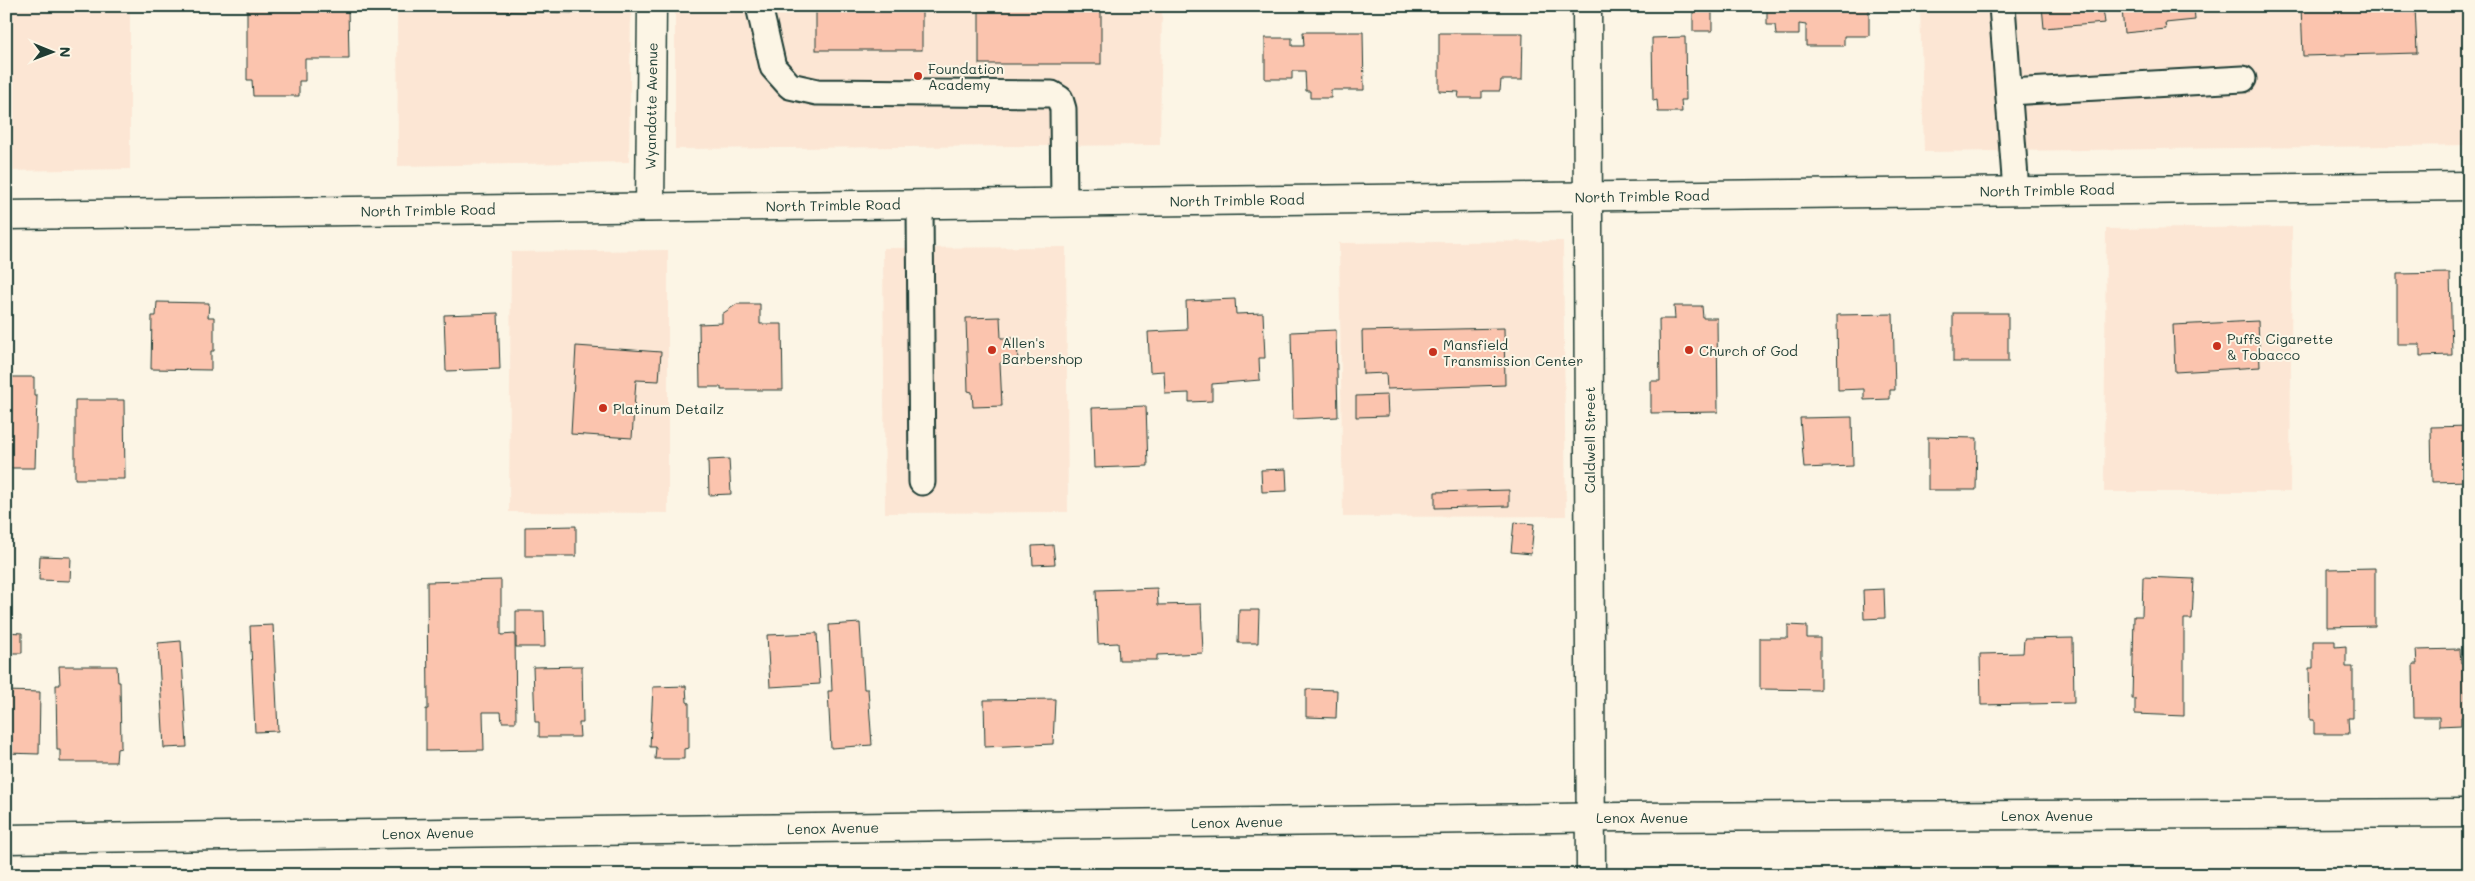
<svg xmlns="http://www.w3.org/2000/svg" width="2475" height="881" font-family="Mali,sans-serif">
<rect width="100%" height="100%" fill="#fcf5e5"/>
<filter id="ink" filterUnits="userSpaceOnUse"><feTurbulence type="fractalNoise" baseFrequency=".02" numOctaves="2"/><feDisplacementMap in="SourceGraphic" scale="10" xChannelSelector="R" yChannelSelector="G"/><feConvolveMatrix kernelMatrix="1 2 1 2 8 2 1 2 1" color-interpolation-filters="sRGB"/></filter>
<g filter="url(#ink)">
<g fill="#fce6d4">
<polygon points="6,6 130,6 130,169 6,171"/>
<polygon points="397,6 631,6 629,162 398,166"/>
<polygon points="675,6 1162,6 1160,145 675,149"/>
<polygon points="1920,6 2469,6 2469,145 1924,152"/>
<polygon points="2292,227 2290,492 2104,492 2106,229"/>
<polygon points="1563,241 1566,516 1343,517 1339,243"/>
<polygon points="1066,247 1068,512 885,513 883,248"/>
<polygon points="668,250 668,513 509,512 511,252"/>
</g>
<g fill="#fbc4ae" stroke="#1f3d34">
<polygon points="247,6 348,7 349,59 305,59 305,81 299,81 299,96 253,96 252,80 247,80"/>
<polygon points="445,6 578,6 577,13 445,10"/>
<rect x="816" y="6" width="106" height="44"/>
<rect x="979" y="6" width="122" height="58"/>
<rect x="1693" y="6" width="19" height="25"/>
<polygon points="1767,6 1869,6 1869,36 1844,36 1844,46 1806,46 1806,25 1799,24 1799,35 1776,35 1775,25 1767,25"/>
<polygon points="2042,6 2194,6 2195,20 2165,23 2166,29 2124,33 2122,8 2103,9 2105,23 2044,28"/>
<polygon points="2301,6 2415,6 2417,53 2303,56"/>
<polygon points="1303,32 1363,32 1364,90 1331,90 1331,98 1310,98 1310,91 1306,91 1305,71 1292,71 1292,79 1265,79 1265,38 1292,38 1292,46 1304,46"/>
<polygon points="1439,33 1523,33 1522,80 1501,80 1500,91 1482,91 1482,98 1458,98 1459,92 1439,91"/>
<polygon points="1685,37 1686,100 1681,100 1682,112 1658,112 1657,100 1653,101 1652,38"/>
<polygon points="2450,273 2452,355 2420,356 2420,344 2397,344 2397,274"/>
<polygon points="1235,299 1236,314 1263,313 1265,358 1259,358 1260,380 1212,384 1212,401 1189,402 1189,393 1165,394 1164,371 1150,372 1148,332 1187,330 1186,301"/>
<polygon points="157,302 209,303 208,317 214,317 214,351 211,351 211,370 151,369 152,316 156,316"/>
<polygon points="737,304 760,304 760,324 782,324 783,390 721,390 721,387 700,387 699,324 722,323 722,314"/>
<polygon points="1674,306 1702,306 1703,318 1717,318 1718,412 1651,413 1651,381 1660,381 1659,319 1675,319"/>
<polygon points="498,313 500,369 446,371 444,315"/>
<rect x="1953" y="313" width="55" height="49"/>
<polygon points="1893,314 1895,390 1890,390 1890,399 1864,400 1864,389 1838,390 1837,315"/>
<polygon points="1000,317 1001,338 1017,338 1018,362 1000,363 1002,406 973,407 972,392 968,391 966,318"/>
<polygon points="2258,321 2260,367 2175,372 2173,325"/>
<polygon points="1504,328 1505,385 1387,389 1386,373 1363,374 1362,331"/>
<polygon points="1336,330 1338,417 1293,419 1291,332"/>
<polygon points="576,346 661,352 659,381 636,380 632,438 571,434"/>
<polygon points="6,377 34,377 34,395 37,395 35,468 6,468"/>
<polygon points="1387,395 1388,416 1356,417 1356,396"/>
<polygon points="75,400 124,400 125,479 75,479"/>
<polygon points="1146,406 1148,466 1094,468 1092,408"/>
<polygon points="1852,417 1853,466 1804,468 1800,418"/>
<polygon points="2469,426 2469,481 2432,482 2431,427"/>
<polygon points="1928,437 1977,438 1976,490 1928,490"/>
<polygon points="729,459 731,494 709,495 708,460"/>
<polygon points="1286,469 1287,491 1262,492 1261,470"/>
<polygon points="6,474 9,474 8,524 6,524"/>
<polygon points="1509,490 1509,506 1435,508 1435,492"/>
<polygon points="1514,522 1534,524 1531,554 1511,552"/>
<polygon points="576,526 576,556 525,556 525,527"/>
<polygon points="1053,545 1055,564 1033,565 1032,546"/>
<polygon points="40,556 71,557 70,581 39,580"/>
<polygon points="2375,568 2375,626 2327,627 2327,569"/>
<polygon points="2143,577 2194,579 2192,619 2184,619 2184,716 2135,714 2135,699 2132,699 2134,616 2142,616"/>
<polygon points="501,580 501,635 515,634 516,722 502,722 501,712 483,712 484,750 426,751 426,709 428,709 427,582"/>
<polygon points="1157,588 1158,605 1201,604 1203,653 1157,655 1157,660 1119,660 1118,643 1098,644 1096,590"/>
<polygon points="1884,589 1885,618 1864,619 1863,590"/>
<polygon points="1239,610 1259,610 1258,643 1238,643"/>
<polygon points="516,611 544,611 545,647 516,647"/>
<polygon points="860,623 864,689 868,689 872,745 831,748 828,691 832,691 829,625"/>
<polygon points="273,625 278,731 255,732 250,626"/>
<polygon points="1788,625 1807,626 1807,638 1820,638 1820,690 1760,689 1760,638 1788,638"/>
<polygon points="6,632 22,633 22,653 6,653"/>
<polygon points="817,633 820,684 770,687 767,635"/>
<polygon points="2073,638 2074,703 1981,705 1980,654 2023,653 2024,639"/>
<polygon points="181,641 187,747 164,748 158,643"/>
<polygon points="2313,641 2335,641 2335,647 2346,646 2346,667 2353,667 2353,718 2348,718 2349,734 2314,734 2314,720 2310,720 2309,668 2313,668"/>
<polygon points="2460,649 2461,663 2465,663 2466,717 2461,717 2461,725 2439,726 2439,717 2414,717 2413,664 2417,664 2416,650"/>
<polygon points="59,666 117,666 118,682 120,682 121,748 117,749 116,762 60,762 60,750 57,750 56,685 60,685"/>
<polygon points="582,666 583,723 579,723 580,737 539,737 539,722 535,722 533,667"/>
<polygon points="686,686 687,702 689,703 689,748 684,749 684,759 655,759 656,747 650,747 653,687"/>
<polygon points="1306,689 1337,690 1336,718 1306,717"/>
<polygon points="6,691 40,692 39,754 6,753"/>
<polygon points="1055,699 1053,744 985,747 984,700"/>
</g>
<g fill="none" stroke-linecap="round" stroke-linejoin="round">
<defs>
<g id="service">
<polyline points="759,6 773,67 790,86 817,92 1052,94 1060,99 1063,109 1064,202"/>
<polyline points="2002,6 2016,191"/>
<polyline points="2009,92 2243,79"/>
<polyline points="920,204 922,482"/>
</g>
<g id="minor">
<polyline points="1587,6 1591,875"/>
<polyline points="650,207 652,6"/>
<polyline points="6,839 1622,817 2469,813"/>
</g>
<polyline id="secondary" points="6,215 2469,186"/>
</defs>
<use href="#service" stroke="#1f3d34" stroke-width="29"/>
<use href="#minor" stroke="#1f3d34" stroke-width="31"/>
<use href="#secondary" stroke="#1f3d34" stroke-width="31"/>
<use href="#service" stroke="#fcf5e5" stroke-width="25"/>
<use href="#minor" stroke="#fcf5e5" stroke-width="28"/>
<use href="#secondary" stroke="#fcf5e5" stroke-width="28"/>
</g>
</g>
<g fill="#c8321e" stroke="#fcf5e5" stroke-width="2">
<circle cx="918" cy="76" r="5"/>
<circle cx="2217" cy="346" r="5"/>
<circle cx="992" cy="350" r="5"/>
<circle cx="1689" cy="350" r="5"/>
<circle cx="1433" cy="352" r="5"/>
<circle cx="603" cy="408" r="5"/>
</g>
<g text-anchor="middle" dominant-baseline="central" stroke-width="4" stroke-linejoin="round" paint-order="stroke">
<g font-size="14" fill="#1f3d34" stroke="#fcf5e5" text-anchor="start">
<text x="928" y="68">Foundation<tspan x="928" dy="16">Academy</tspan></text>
<text x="2227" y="338">Puffs Cigarette<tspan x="2227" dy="16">&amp; Tobacco</tspan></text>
<text x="1002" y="342">Allen's<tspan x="1002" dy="16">Barbershop</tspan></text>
<text x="1443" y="344">Mansfield<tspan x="1443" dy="16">Transmission Center</tspan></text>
<text x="1699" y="350">Church of God</text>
<text x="613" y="408">Platinum Detailz</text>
</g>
<g font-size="14" fill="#1f3d34" stroke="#fcf5e5">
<text transform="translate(651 106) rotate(-89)">Wyandotte Avenue</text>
<text transform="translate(2047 190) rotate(-1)">North Trimble Road</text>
<text transform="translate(1642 196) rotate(-1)">North Trimble Road</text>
<text transform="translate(1237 200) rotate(-1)">North Trimble Road</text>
<text transform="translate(833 205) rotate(-1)">North Trimble Road</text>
<text transform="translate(428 210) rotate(-1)">North Trimble Road</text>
<text transform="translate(1589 440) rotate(-90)">Caldwell Street</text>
<text x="2047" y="815">Lenox Avenue</text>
<text x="1642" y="817">Lenox Avenue</text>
<text transform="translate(1237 822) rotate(-1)">Lenox Avenue</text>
<text transform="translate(833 828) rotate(-1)">Lenox Avenue</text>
<text transform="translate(428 833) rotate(-1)">Lenox Avenue</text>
</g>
</g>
<rect width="2475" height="881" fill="none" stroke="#fcf5e5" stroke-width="25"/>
<rect x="12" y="12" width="2450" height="856" fill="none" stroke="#1f3d34" stroke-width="2" filter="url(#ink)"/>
<g transform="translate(52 52) rotate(91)" stroke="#fcf5e5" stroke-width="4" paint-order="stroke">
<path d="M0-4L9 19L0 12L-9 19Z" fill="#1f3d34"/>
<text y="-8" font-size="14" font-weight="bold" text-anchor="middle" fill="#1f3d34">N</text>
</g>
</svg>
